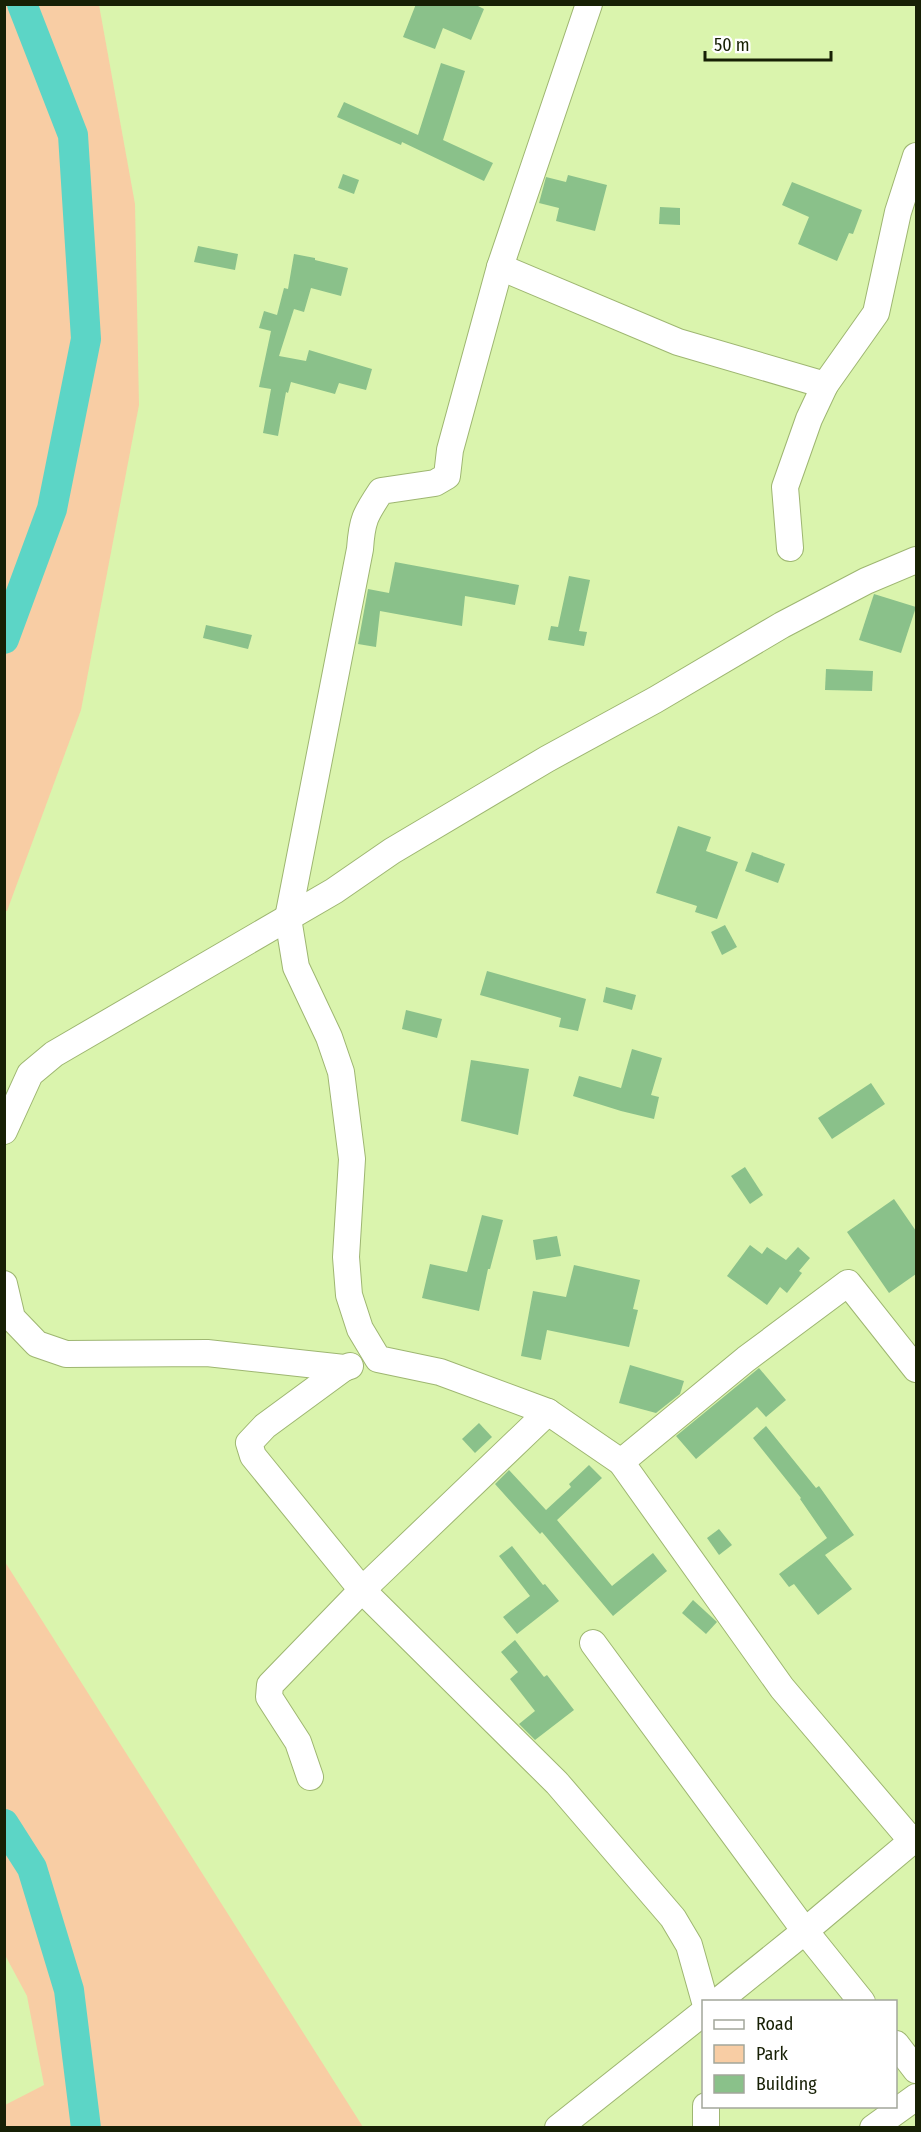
<svg xmlns="http://www.w3.org/2000/svg" width="921" height="2132" font-family="'Fira Sans Condensed',sans-serif">
<rect width="100%" height="100%" fill="#daf4ad"/>
<g fill="#f8cda4">
<polygon points="5,4 99,5 135,204 139,405 81,710 7,911 5,911"/>
<polygon points="5,1562 363,2127 5,2127 5,2105 44,2085 27,1996 5,1955"/>
</g>
<g fill="none" stroke-linecap="round" stroke-linejoin="round">
<g stroke="#5cd5c6" stroke-width="30">
<polyline points="4,639 52,509 86,339 73,135 22,4"/>
<polyline points="4,1824 32,1868 69,1990 86,2128"/>
</g>
</g>
<g fill="#8ac18a">
<polygon points="416,4 474,4 484,9 471,40 443,28 435,49 403,37"/>
<polygon points="441,63 465,71 443,140 493,163 484,181 402,142 401,145 337,117 344,102 418,135"/>
<polygon points="343,174 359,180 354,194 338,188"/>
<polygon points="568,175 607,185 595,231 556,221 559,208 539,203 546,177 566,182"/>
<polygon points="792,182 862,210 853,234 849,233 837,261 798,244 809,217 782,205"/>
<polygon points="660,207 680,208 680,225 659,224"/>
<polygon points="198,246 238,254 235,270 194,262"/>
<polygon points="294,254 315,258 315,260 348,268 341,296 311,288 304,312 294,309 279,356 306,361 309,350 372,369 366,390 339,383 335,394 291,382 288,393 286,392 278,436 263,433 271,389 259,387 271,331 259,328 264,311 277,315 284,288 288,289"/>
<polygon points="395,562 519,585 515,605 465,596 462,626 380,611 376,647 358,644 368,589 389,593"/>
<polygon points="569,576 590,580 579,631 587,632 584,646 548,640 551,626 558,627"/>
<polygon points="874,594 916,607 901,653 859,640"/>
<polygon points="206,625 252,635 248,649 203,638"/>
<polygon points="826,669 873,671 872,691 825,690"/>
<polygon points="678,826 711,837 706,851 738,862 717,919 695,912 697,906 656,893"/>
<polygon points="752,852 785,864 778,883 745,871"/>
<polygon points="725,925 737,947 722,955 711,932"/>
<polygon points="487,971 586,999 578,1031 559,1027 561,1018 480,995"/>
<polygon points="606,987 636,995 632,1010 603,1002"/>
<polygon points="406,1010 442,1019 437,1038 402,1029"/>
<polygon points="632,1049 662,1058 651,1095 659,1097 654,1119 621,1111 573,1096 579,1076 621,1088"/>
<polygon points="471,1060 529,1069 518,1135 461,1121"/>
<polygon points="871,1083 885,1104 832,1139 818,1118"/>
<polygon points="745,1167 763,1195 750,1204 731,1176"/>
<polygon points="894,1199 916,1231 916,1274 889,1293 847,1232"/>
<polygon points="482,1215 503,1220 490,1269 488,1269 479,1311 422,1298 430,1264 467,1272"/>
<polygon points="557,1236 561,1256 536,1260 533,1240"/>
<polygon points="750,1245 762,1254 767,1247 786,1260 798,1247 810,1258 799,1271 802,1273 787,1293 780,1287 767,1305 727,1276"/>
<polygon points="574,1265 640,1280 633,1309 638,1310 629,1347 547,1330 541,1360 521,1356 533,1291 566,1297"/>
<polygon points="630,1365 684,1381 680,1394 656,1413 619,1403"/>
<polygon points="759,1368 786,1400 766,1417 757,1407 696,1459 676,1436"/>
<polygon points="479,1423 492,1437 475,1453 462,1439"/>
<polygon points="766,1426 816,1488 819,1486 854,1535 825,1555 852,1589 818,1615 794,1584 789,1587 779,1574 827,1538 800,1499 801,1498 753,1438"/>
<polygon points="589,1465 602,1478 557,1520 612,1586 653,1553 667,1571 613,1616 542,1532 540,1534 495,1484 509,1470 546,1510 571,1487 569,1484"/>
<polygon points="719,1529 732,1545 719,1555 707,1538"/>
<polygon points="512,1546 543,1585 545,1584 559,1601 517,1634 503,1617 530,1596 499,1556"/>
<polygon points="693,1600 717,1622 706,1634 682,1613"/>
<polygon points="515,1640 544,1677 547,1675 574,1710 535,1740 519,1724 535,1711 510,1679 518,1672 501,1652"/>
</g>
<g fill="none" stroke-linecap="round" stroke-linejoin="round">
<defs>
<g id="minor">
<path d="M589 4 500 267 450 450 447 476 435 483 381 491C365 515 362 520 360 549L288 918 296 967 329 1037 341 1072 352 1159 346 1257 349 1295 360 1329 378 1359 440 1372 548 1412 621 1462 746 1359 848 1283 916 1369"/>
<polyline points="500,267 678,342 825,385"/>
<polyline points="790,548 785,487 809,419 825,385 876,313 898,212 916,156"/>
<polyline points="4,1131 30,1074 54,1054 334,891 392,851 547,759 655,700 782,625 866,581 916,560"/>
<polyline points="4,1284 12,1318 37,1344 66,1354 207,1353 344,1368 350,1366"/>
<polyline points="344,1368 265,1426 249,1443 253,1456 362,1590 557,1783 673,1918 689,1945 705,2002"/>
<polyline points="621,1462 782,1688 912,1841 916,1837"/>
<polyline points="593,1643 805,1931 862,2002"/>
<polyline points="310,1777 298,1742 269,1697 270,1685 362,1590 548,1412"/>
<polyline points="717,2002 805,1931 912,1841"/>
<polyline points="896,2044 916,2070"/>
<polyline points="706,2106 706,2128"/>
<polyline points="558,2128 704,2012"/>
<polyline points="873,2128 916,2097"/>
</g>
</defs>
<use href="#minor" stroke="#9eb671" stroke-width="28"/>
<use href="#minor" stroke="#fff" stroke-width="26"/>
</g>
<rect width="921" height="2132" fill="none" stroke="#172005" stroke-width="12"/>
<rect x="702" y="2000" width="195" height="108" fill="#ffffff" stroke="#a2a69b" stroke-width="1.5"/>
<rect x="714" y="2020" width="30" height="9" fill="#ffffff" stroke="#a2a69b" stroke-width="1.5"/>
<text x="756" y="2030" font-size="18" fill="#172005">Road</text>
<rect x="714" y="2045" width="30" height="18" fill="#f8cda4" stroke="#a2a69b" stroke-width="1.5"/>
<text x="756" y="2060" font-size="18" fill="#172005">Park</text>
<rect x="714" y="2075" width="30" height="18" fill="#8ac18a" stroke="#a2a69b" stroke-width="1.5"/>
<text x="756" y="2090" font-size="18" fill="#172005">Building</text>
<path d="M705 51v9h126v-9" fill="none" stroke="#172005" stroke-width="3"/>
<text x="714" y="51" font-size="18" fill="#172005" stroke="#ffffff" stroke-width="4.5" paint-order="stroke">50 m</text>
</svg>
